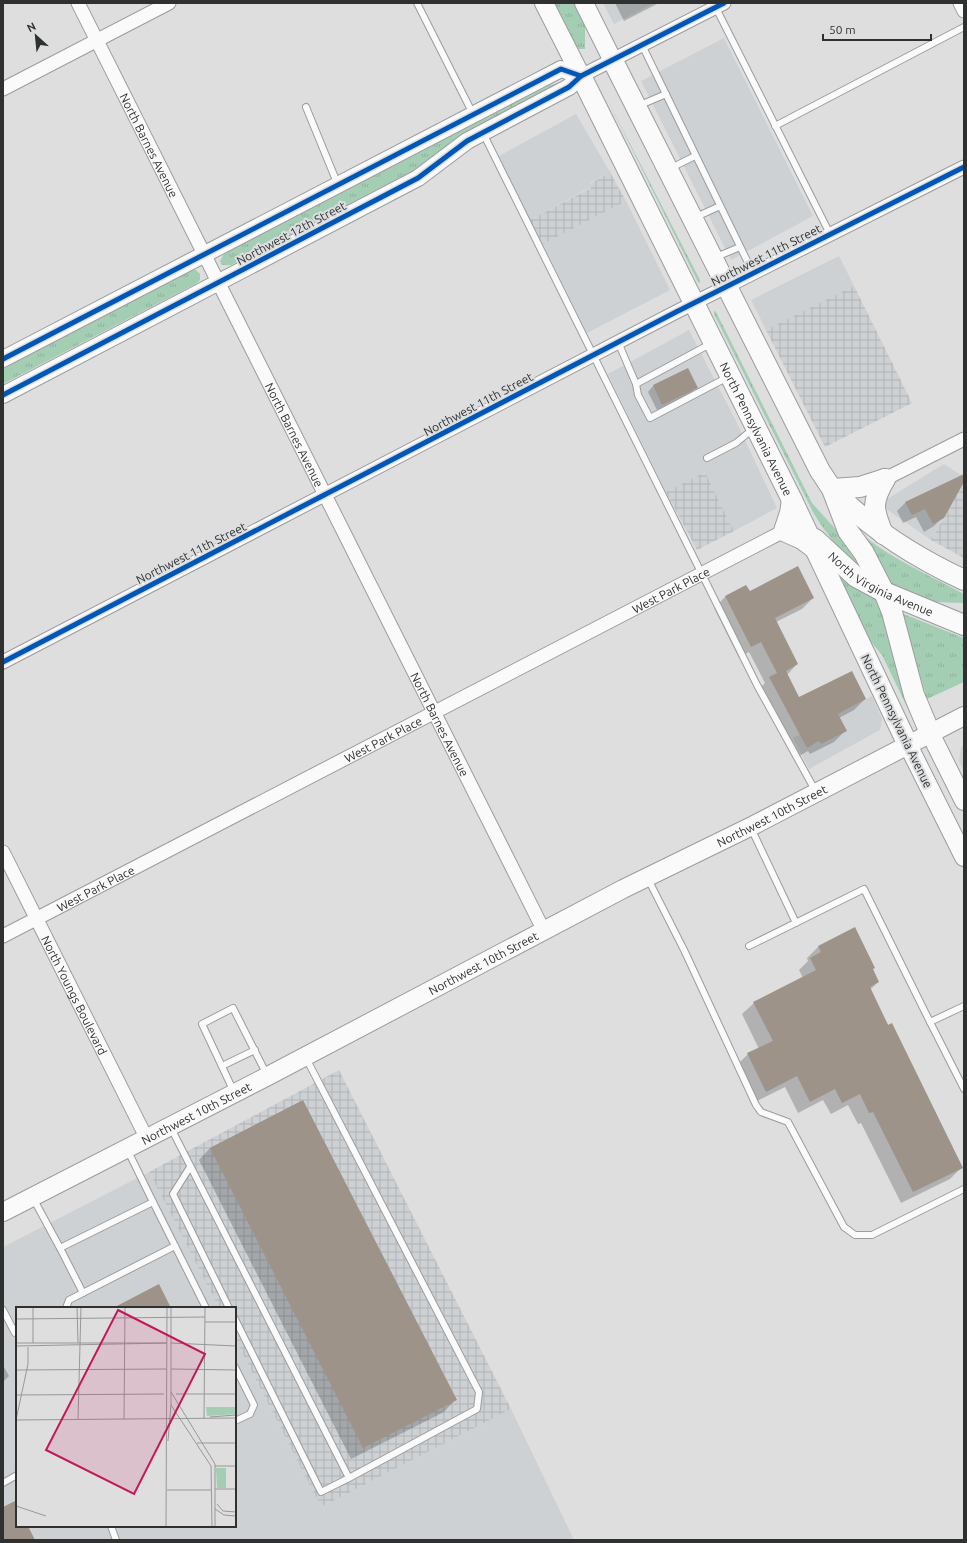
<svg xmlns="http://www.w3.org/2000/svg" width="967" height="1543" font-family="Ubuntu,sans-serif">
<defs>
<pattern id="industrial-grid" width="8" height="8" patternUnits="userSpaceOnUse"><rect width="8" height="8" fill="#cdd1d4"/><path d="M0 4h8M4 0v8" fill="none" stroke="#b0b4b6"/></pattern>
<pattern id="grass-tufts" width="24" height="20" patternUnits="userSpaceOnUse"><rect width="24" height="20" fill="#a3ceb4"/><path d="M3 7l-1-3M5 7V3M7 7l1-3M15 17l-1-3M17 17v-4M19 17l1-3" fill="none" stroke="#8db19b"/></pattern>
</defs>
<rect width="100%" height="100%" fill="#dededf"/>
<g fill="#cdd1d4">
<polygon points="603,3 654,3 614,24"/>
<polygon points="724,38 813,216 731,260 641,81"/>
<polygon points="576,114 610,172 590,183 591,187 530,220 499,156"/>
<polygon points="626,201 670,290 587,333 543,244"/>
<polygon points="839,256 854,286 766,330 751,300"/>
<polygon points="689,330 735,419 777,508 734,531 705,472 666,492 608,374"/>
<polygon points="944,464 964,477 964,482 931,540 879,504"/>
<polygon points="872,696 882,719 880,730 809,769 793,738"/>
<polygon points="964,743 964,772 959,761 961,748"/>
<polygon points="149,1172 219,1308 17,1308 17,1526 235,1526 235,1339 321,1507 511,1409 574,1540 3,1540 3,1247"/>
</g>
<g fill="url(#industrial-grid)">
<polygon points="610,172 626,201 543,244 530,220 591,188 590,184"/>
<polygon points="854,286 912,403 825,447 766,330"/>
<polygon points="705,472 734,531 697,550 666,492"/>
<polygon points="964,482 964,558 931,540"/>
<polygon points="339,1070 511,1409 321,1507 235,1339 235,1308 219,1308 149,1172"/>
</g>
<g fill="url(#grass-tufts)">
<polygon points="552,3 575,3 585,25 585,49 579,49 575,45"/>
<polygon points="564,82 412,171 231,265 222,265 220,261 224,254 550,85"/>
<polygon points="607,99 700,280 700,283 698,282"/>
<polygon points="192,270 196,270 200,274 200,280 197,283 3,384 3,369"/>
<path d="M714 311 716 312 812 503 849 544 863 571C842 553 829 538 814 514L714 314Z"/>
<path d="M857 530C890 559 926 573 964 594V603L933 602 892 586Z"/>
<polygon points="837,574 878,598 910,708 908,709 882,655 865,635"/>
<polygon points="901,613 964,638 964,682 927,699"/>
</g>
<g fill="#0003">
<polygon points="615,3 659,3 624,21"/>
<polygon points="688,369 696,387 691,393 657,410 648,392 653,386"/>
<polygon points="964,475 964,480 943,517 934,526 924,532 916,517 903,523 897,511 905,503"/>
<polygon points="746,586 749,593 813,598 802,609 776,622 797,664 787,675 799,699 865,699 854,710 839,718 846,730 834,742 810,754 808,751 796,758 759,689 765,683 749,652 739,658 714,608 725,597"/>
<polygon points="854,929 878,982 870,990 962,1167 950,1179 901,1203 861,1123 858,1124 848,1105 831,1114 823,1100 798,1113 785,1087 755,1102 736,1066 748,1054 759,1049 742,1014 754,1003 803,978 799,970 808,961 807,958 818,947"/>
<polygon points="303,1101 455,1400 444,1412 351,1459 199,1160 210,1148"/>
<polygon points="3,1365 9,1376 3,1382"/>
</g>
<g fill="#9d9388">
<polygon points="688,368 698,388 662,405 653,385"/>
<polygon points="964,474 964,482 944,518 933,524 925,509 912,515 905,502"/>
<polygon points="798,566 814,598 775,618 798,664 786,671 799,697 852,671 866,699 838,714 847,731 821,744 819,741 807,748 769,677 777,673 761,642 751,647 725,596 746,585 750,591"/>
<polygon points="855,927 875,968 873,969 879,982 870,987 888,1025 892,1023 963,1168 913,1192 873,1112 869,1113 860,1094 842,1103 835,1089 810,1102 797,1076 766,1092 747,1053 773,1041 753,1002 816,970 810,958 821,952 818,946"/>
<polygon points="303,1100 457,1400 363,1448 210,1148"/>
<polygon points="159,1284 171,1308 113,1308"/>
<polygon points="17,1500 17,1526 28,1526 35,1540 3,1540 3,1507"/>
</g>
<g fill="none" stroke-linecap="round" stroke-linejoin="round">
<defs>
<g id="service">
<polyline points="417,3 473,114"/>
<polyline points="715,6 830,234"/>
<polyline points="642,45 753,273"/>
<polyline points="638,106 666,94"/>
<polyline points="306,107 338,185"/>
<polyline points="775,126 964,27"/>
<polyline points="483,133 757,685 816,792"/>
<polyline points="671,168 695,156"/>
<polyline points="696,217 720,206"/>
<polyline points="716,257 740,247"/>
<polyline points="618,342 636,384 712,343"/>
<polyline points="636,384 638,395 650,418 728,377"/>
<polyline points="707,458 736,443 753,429"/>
<polyline points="751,828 796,923"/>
<polyline points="648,879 685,952 756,1105 761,1112 788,1122 844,1227 855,1235 872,1235 964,1189"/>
<polyline points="749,946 864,889 930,1022 964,1006"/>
<polyline points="930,1022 964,1089"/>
<polyline points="306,1058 479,1392 477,1409 349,1478"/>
<polyline points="222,1066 255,1050"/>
<polyline points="234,1092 202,1024 233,1008 267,1075"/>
<polyline points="171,1128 349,1478 321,1492 235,1319"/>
<polyline points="190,1167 173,1194 229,1308"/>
<polyline points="33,1198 60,1248 153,1202 128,1151"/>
<polyline points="175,1246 206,1308"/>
<polyline points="60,1248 83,1293"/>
<polyline points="66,1308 69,1300 175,1246 153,1202"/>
<polyline points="3,1310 15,1333 17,1333"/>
<polyline points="235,1367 254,1405 250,1414 235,1421"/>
<polyline points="3,1483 17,1475"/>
<polyline points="111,1526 116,1540"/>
</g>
<g id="minor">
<path id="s1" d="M78 3 544 931"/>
<polyline points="960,3 964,11"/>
<polyline points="581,76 724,3"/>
<polyline points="3,89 169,3"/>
<polyline points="885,479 964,439"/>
<polyline points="3,662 676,312 964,167"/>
<path id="s2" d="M3 852 146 1137"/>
<path id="s3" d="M3 936 784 531"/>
</g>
<polyline id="tertiary" points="3,359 561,69 581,76 569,87 467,141 418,178 3,395"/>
<g id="secondary">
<polyline points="544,3 581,76"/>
<polyline points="584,3 612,59"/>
<polyline points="930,733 964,801"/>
<polyline points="908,745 964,857"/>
<path id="s4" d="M3 1212 268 1076 623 889 754 825 964 716"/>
</g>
<g id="primary">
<polyline points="612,59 820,471 832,489 848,531 864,553 884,592 892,612 914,695 930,733"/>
<path id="s5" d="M581 76 792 500 908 745"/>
<polyline points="832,489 860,487 885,479"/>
<path d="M837 494C874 532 917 558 964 580"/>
<polyline points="792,500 790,513 784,531 802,539 814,548"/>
<path d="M883 534C873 509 871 503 885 479"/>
<path id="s6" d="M815 539 856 577 884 592 964 625"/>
</g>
</defs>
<use href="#service" stroke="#9c9c9c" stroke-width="8"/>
<use href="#minor" stroke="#9c9c9c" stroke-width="15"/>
<use href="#tertiary" stroke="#9c9c9c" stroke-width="18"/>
<use href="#secondary" stroke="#9c9c9c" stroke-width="20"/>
<use href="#primary" stroke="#9c9c9c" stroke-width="22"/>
<use href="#service" stroke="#fafafa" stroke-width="6"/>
<use href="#minor" stroke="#fafafa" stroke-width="13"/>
<use href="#tertiary" stroke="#fafafa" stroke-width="16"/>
<use href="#secondary" stroke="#fafafa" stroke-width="18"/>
<use href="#primary" stroke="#fafafa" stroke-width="20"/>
<defs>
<g id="cycleway">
<polyline points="3,359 561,69 581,76"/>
<polyline points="3,395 418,178 467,141 569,87 581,76 724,3"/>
<polyline points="3,662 676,312 964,167"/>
</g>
</defs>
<use href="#cycleway" stroke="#dddee0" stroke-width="8"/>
<use href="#cycleway" stroke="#0057b8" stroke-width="5"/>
</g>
<g text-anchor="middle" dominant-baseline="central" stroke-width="4" stroke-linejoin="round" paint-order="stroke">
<g font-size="12" fill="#2f3030" stroke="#dddee0">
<text stroke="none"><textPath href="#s1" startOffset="159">North Barnes Avenue</textPath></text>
<text transform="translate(291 233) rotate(-28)">Northwest 12th Street</text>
<text transform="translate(766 255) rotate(-27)">Northwest 11th Street</text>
<text transform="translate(478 404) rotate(-28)">Northwest 11th Street</text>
<text stroke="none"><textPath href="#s5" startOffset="394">North Pennsylvania Avenue</textPath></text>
<text stroke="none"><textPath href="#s1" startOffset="483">North Barnes Avenue</textPath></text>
<text transform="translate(191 553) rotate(-27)">Northwest 11th Street</text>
<text stroke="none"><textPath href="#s6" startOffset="81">North Virginia Avenue</textPath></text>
<text stroke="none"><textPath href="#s3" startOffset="752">West Park Place</textPath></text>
<text transform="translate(897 721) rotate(64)">North Pennsylvania Avenue</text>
<text stroke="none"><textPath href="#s1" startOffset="807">North Barnes Avenue</textPath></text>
<text stroke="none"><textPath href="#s3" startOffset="428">West Park Place</textPath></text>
<text stroke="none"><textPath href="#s4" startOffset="865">Northwest 10th Street</textPath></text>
<text stroke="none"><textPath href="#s3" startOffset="104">West Park Place</textPath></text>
<text stroke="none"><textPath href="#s4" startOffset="541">Northwest 10th Street</textPath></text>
<text stroke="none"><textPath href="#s2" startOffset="160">North Youngs Boulevard</textPath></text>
<text stroke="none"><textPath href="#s4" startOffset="217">Northwest 10th Street</textPath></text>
</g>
</g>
<g transform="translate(16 1307)">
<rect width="220" height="220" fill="#dededf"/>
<path d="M190 100H220V107L191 109Z" fill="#a3ceb4"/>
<path d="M200 161H210V181H201Z" fill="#a3ceb4"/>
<path fill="none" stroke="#989899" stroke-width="1" d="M61 0 62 36M0 12 189 10M189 15H220M0 36H150M17 36V0M155 36 220 39M0 39 151 36M155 62 220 63M0 63 151 62M155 85 199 157V220M160 87H220M0 88 148 87M155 98 195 159 196 220M194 110 220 108M108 112 109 0M188 112 189 0M0 113 12 57V40M0 113 220 111M62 113 65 0M152 134 155 97V0M181 136H220M199 159H220M199 182H220M151 183H195M201 197 207 204 220 205M0 199 30 209M199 202 208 208 220 209M150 220 151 0"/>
<path fill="#c2185b" fill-opacity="0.15" stroke="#c2185b" stroke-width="2" d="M102 3 189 47 118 187 30 143Z"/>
<rect width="220" height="220" fill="none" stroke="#2f3030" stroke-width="2"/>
</g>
<rect width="967" height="1543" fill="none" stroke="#2f3030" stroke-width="8"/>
<g transform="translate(36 36) rotate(333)" stroke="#dddee0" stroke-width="3" paint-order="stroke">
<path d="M0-3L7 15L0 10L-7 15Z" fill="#2f3030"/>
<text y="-6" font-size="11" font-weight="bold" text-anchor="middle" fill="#2f3030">N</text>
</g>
<path d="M823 34v6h108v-6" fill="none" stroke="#2f3030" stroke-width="2"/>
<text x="829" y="34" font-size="12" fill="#2f3030" stroke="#dddee0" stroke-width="3" paint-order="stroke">50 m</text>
</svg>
